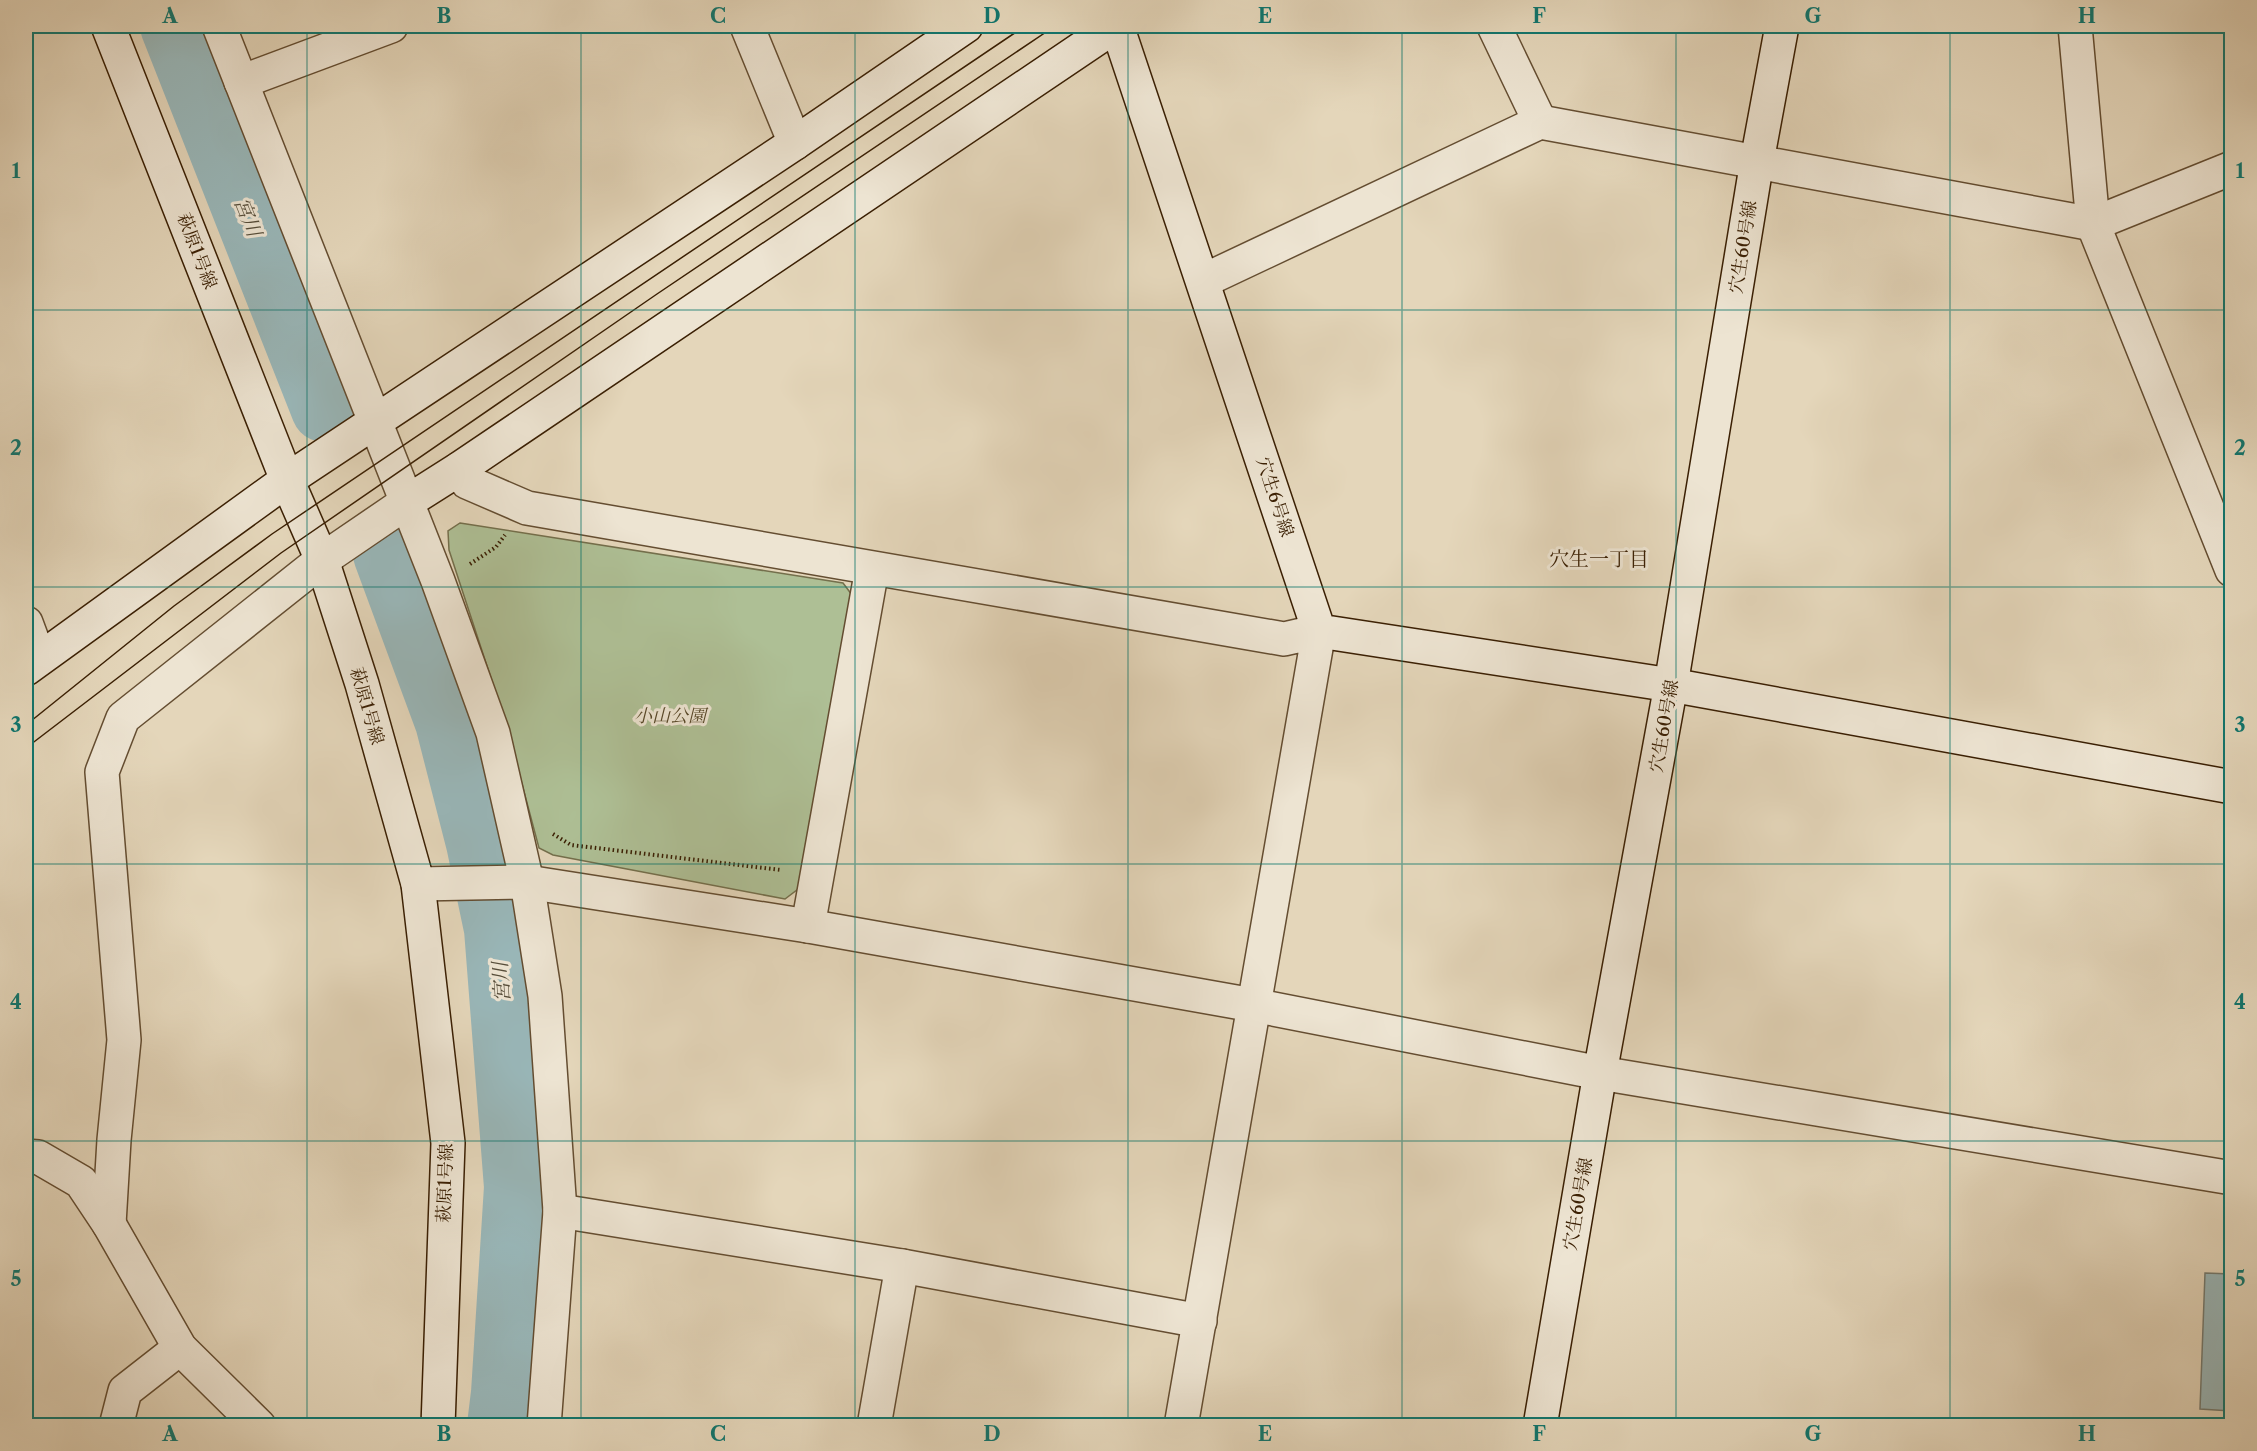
<svg xmlns="http://www.w3.org/2000/svg" width="2257" height="1451" font-family="'Libre Caslon Text','Noto Serif JP',serif">
<rect width="100%" height="100%" fill="#e4d6ba"/>
<filter id="stains"><feTurbulence type="fractalNoise" baseFrequency=".00333" numOctaves="4"/><feColorMatrix values="0 0 0 0 .2 0 0 0 0 .09 0 0 0 0 .02 0 0 0 .5 -.17"/></filter>
<radialGradient id="worn" r=".72"><stop offset=".6" stop-color="#630" stop-opacity="0"/><stop offset="1" stop-color="#630" stop-opacity=".3"/></radialGradient>
<polygon fill="#aebf95" stroke="#746f4c" stroke-width="1.5" points="460,523 843,583 852,595 802,886 785,899 553,855 539,848 506,724 449,550 448,531"/>
<polygon fill="#99b7b9" stroke="#737a70" stroke-width="1.5" points="2205,1273 2231,1274 2231,1411 2200,1409"/>
<g fill="none" stroke-linecap="round" stroke-linejoin="round">
<g stroke="#99b7b9" stroke-width="66">
<polyline points="173,26 324,409"/>
<polyline points="386,554 448,722 479,843 497,929 517,1187 504,1393 500,1426"/>
</g>
<defs>
<g id="street">
<polyline points="219,26 438,581 493,733 527,882 545,996 560,1211 544,1426"/>
<polyline points="747,26 795,143"/>
<polyline points="1494,26 1540,122"/>
<polyline points="2075,26 2093,224 2232,570"/>
<polyline points="241,82 391,26"/>
<polyline points="1203,281 1540,122 2093,224 2232,168"/>
<polyline points="459,469 467,482 527,508 1284,639 1319,631 1181,1426"/>
<polyline points="26,623 39,658"/>
<polyline points="418,884 527,882 808,926 1253,1005 1600,1073 2232,1178"/>
<polyline points="808,926 872,569"/>
<polyline points="26,1156 38,1157 81,1182 109,1224 180,1348 259,1426"/>
<polyline points="560,1211 902,1266 1200,1321"/>
<polyline points="109,1224 114,1140 124,1040 102,772 123,718 322,560 407,502"/>
<polyline points="116,1426 125,1391 180,1348"/>
<polyline points="874,1426 902,1266"/>
</g>
<g id="secondary">
<polyline points="108,26 287,480 322,560 362,684 418,884 448,1143 438,1426"/>
<polyline points="1117,26 1319,631 1671,685 2232,787"/>
<polyline points="407,502 459,469 1115,26"/>
<polyline points="26,669 287,480 795,143 966,26"/>
<polyline points="1540,1426 1600,1073 1671,685 1757,161 1782,26"/>
</g>
</defs>
<use href="#street" stroke="#644d31" stroke-width="36"/>
<use href="#secondary" stroke="#3a1f03" stroke-width="36"/>
<g stroke="#3a1f03" stroke-width="4" stroke-dasharray="1.5 3" stroke-linecap="butt">
<polyline points="470,564 496,547 505,535"/>
<polyline points="553,834 571,845 781,870"/>
</g>
<use href="#street" stroke="#ede4d2" stroke-width="33"/>
<use href="#secondary" stroke="#ede4d2" stroke-width="33"/>
<g stroke="#3a1f03" stroke-width="1.5">
<polyline points="26,725 174,606 272,534 1025,26"/>
<polyline points="26,748 281,553 657,294 1055,26"/>
</g>
</g>
<path fill="none" stroke="#0f766e" stroke-width="1.5" stroke-opacity="0.55" d="M307 26V1426M581 26V1426M855 26V1426M1128 26V1426M1402 26V1426M1676 26V1426M1950 26V1426M26 310H2232M26 587H2232M26 864H2232M26 1141H2232"/>
<g text-anchor="middle" dominant-baseline="central" stroke-width="6" stroke-linejoin="round" paint-order="stroke">
<g font-size="18" fill="#3a1f03" stroke="#ede4d2">
<text transform="translate(1743 247) rotate(-81)">穴生60号線</text>
<text transform="translate(197 251) rotate(69)">萩原1号線</text>
<text transform="translate(1275 497) rotate(72)">穴生6号線</text>
<text transform="translate(367 706) rotate(74)">萩原1号線</text>
<text transform="translate(1664 726) rotate(-80)">穴生60号線</text>
<text transform="translate(445 1183) rotate(-88)">萩原1号線</text>
<text transform="translate(1578 1204) rotate(-80)">穴生60号線</text>
</g>
<g font-size="18" font-style="italic" fill="#574728" stroke="#ede4d2">
<text x="670" y="716">小山公園</text>
</g>
<g font-size="20" font-style="italic" fill="#564d3a" stroke="#ede4d2">
<text transform="translate(248 217) rotate(68)">宮川</text>
<text transform="translate(501 982) rotate(-94)">宮川</text>
</g>
<g font-size="20" fill="#3a1f03" stroke="#ede4d2">
<text x="1599" y="559">穴生一丁目</text>
</g>
</g>
<rect width="2257" height="1451" fill="none" stroke="#e4d6ba" stroke-width="66"/>
<rect x="33" y="33" width="2191" height="1385" fill="none" stroke="#0f766e" stroke-width="2"/>
<g font-size="20" text-anchor="middle" font-weight="bold" fill="#0f766e">
<text x="170" y="23">A</text>
<text x="444" y="23">B</text>
<text x="718" y="23">C</text>
<text x="992" y="23">D</text>
<text x="1265" y="23">E</text>
<text x="1539" y="23">F</text>
<text x="1813" y="23">G</text>
<text x="2087" y="23">H</text>
<text x="16" y="178">1</text>
<text x="2240" y="178">1</text>
<text x="16" y="455">2</text>
<text x="2240" y="455">2</text>
<text x="16" y="732">3</text>
<text x="2240" y="732">3</text>
<text x="16" y="1009">4</text>
<text x="2240" y="1009">4</text>
<text x="16" y="1286">5</text>
<text x="2240" y="1286">5</text>
<text x="170" y="1441">A</text>
<text x="444" y="1441">B</text>
<text x="718" y="1441">C</text>
<text x="992" y="1441">D</text>
<text x="1265" y="1441">E</text>
<text x="1539" y="1441">F</text>
<text x="1813" y="1441">G</text>
<text x="2087" y="1441">H</text>
</g>
<rect width="100%" height="100%" filter="url(#stains)"/>
<rect width="100%" height="100%" fill="url(#worn)"/>
</svg>
